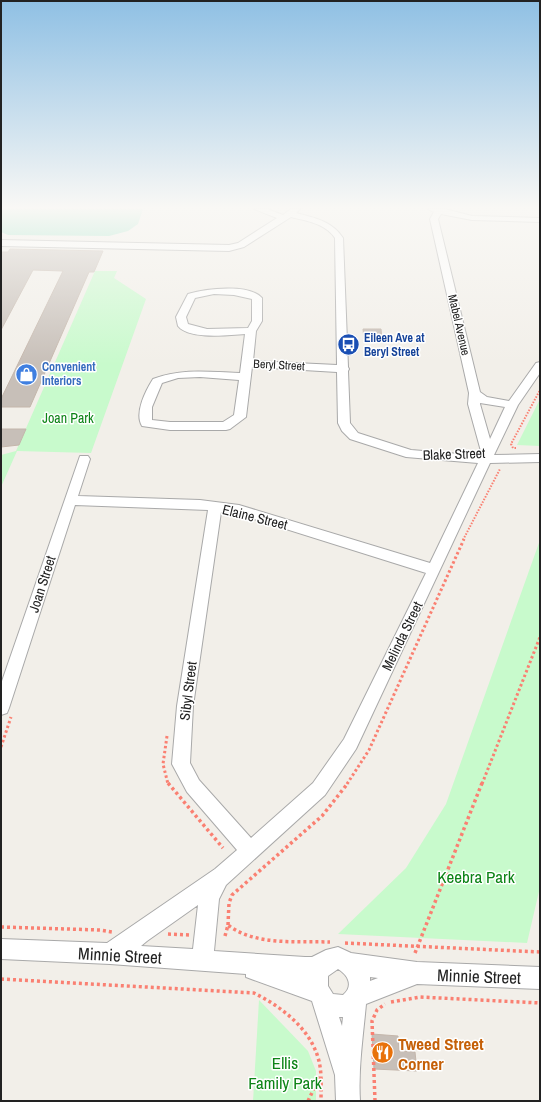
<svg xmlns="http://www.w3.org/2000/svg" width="541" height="1102" font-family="'Archivo Narrow',sans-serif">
<rect width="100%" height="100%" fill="#f2efe9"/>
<g fill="#c8facc">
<polygon points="95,271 117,271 114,278 146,299 91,453 17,451 1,487 1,455 16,451"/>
<polygon points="540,399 540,446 517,445"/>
<polygon points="540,540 540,887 527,943 338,934 406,868 446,804"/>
<polygon points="259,1000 308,1051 316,1071 316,1101 253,1101"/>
</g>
<polygon fill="#88e0be" points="1,209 143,209 138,224 128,231 109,236 8,235 1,232"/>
<g fill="#c7bfb8" stroke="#c4b6ab">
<polygon points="10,249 103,251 94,272 89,272 30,407 1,407 1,399 63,271 33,270 1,330 1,252 8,252"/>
<polygon points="363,329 381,329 382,340 364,339"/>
<polygon points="1,429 26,429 19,445 1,447"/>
<polygon points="372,1034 398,1036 399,1051 415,1052 417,1071 374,1069"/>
</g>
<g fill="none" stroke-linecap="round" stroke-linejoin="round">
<defs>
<path id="minor" d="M254 209H267L283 215 291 209H300L296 213C315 218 332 221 343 238L348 367 349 369 348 371 350 423 358 433 411 450 472 455H482L468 404 469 393 430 219 434 212 428 209H445L472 216 540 218V222L472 220 441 214 438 219 480 392 487 397 509 401 536 363 540 362V373L518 405 494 455 540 454V462L490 463 356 749 325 795 226 885 219 899 214 951 305 957H312L326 950 338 947 351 953 417 962 540 967V989L417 984 366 1004C363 1037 358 1069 360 1101H336L335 1075 312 1001 254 980 246 977V974L110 964 1 959V939L107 943 215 869 237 850 187 792 172 764 177 706 208 510 75 505 9 708 7 713 1 715V684L80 456H88L90 459 78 496 200 500 239 505 430 563 478 463 406 457 350 439 342 431 338 423 337 372 252 367 246 417 230 429 226 430H170L142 426C134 413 146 390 153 379 182 368 210 372 240 373L245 334C229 335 189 340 178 326L176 317 188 294C205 289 249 283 262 298V321L256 331 253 361 337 365 335 238C325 223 306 221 291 217L244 247 229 251 1 246V240L229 245 238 243 277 218ZM214 294 234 295 252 299V321L248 328 207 329 188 324 186 317 195 298ZM200 377 239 380 234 415 223 422H170L152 420V407L162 383 178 378ZM480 403 505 407 490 439 480 404ZM221 512 238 514 426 573 344 739 313 783 251 838 199 780 190 763 193 706ZM198 905 193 949 141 946 147 941ZM338 969C348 975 354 986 343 995L333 994 328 986V976ZM370 977 378 978 370 981ZM339 1017H343L342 1026Z"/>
</defs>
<use href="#minor" stroke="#a9a9a9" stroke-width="2"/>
<g stroke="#fa8072" stroke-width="2" stroke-dasharray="1.5 1.5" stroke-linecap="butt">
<polyline points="516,448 513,448 511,444 540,390"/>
<polyline points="463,540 500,469"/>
</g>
<g stroke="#fa8072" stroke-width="3" stroke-dasharray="2.5 2.5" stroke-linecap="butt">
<polyline points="167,736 163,764 168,784"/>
<polyline points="1,747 11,717"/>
<polyline points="347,784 369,750 464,539"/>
<polyline points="482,784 540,637"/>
</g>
<g stroke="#fa8072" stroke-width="3.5" stroke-dasharray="3 3" stroke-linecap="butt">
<polyline points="168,783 223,848"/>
<polyline points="228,925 229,903 232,895 322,816 348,783"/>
<polyline points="1,927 100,930 112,932"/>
<polyline points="168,934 189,935"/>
<path d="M225 936 228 925C255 946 298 941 330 942"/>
<polyline points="345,943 540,952"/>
<polyline points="415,953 482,783"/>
<path d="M1 979 254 993C282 1007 311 1029 319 1061 322 1074 321 1088 321 1101"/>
<polyline points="391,1002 420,997 540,1003"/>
<polyline points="308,1101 320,1076"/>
<polyline points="375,1101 372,1021 377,1010 385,1004"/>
</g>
<use href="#minor" fill="#fff" fill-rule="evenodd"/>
</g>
<linearGradient id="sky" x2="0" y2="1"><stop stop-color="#8fc0e4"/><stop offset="0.57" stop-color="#f9f8f5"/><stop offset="1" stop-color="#f9f8f5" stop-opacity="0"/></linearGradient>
<rect width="541" height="364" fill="url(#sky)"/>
<defs>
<symbol id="bus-disc" viewBox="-11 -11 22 22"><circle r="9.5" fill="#1a4fb4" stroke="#fff"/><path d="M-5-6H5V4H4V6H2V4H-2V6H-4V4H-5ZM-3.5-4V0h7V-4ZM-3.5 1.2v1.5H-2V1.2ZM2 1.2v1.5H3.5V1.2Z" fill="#fff"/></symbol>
<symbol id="shop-disc" viewBox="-11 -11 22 22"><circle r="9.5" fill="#3f7fe0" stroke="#fff"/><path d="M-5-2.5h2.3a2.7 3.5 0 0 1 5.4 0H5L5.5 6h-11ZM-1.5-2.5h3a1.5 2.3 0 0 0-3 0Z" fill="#fff"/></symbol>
<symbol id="restaurant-disc" viewBox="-11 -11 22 22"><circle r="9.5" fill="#e8710a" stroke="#fff"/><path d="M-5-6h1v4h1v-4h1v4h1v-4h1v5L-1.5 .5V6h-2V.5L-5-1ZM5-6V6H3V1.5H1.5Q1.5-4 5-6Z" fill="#fff"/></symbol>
</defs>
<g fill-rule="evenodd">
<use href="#bus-disc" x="336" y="332" width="25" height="25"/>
<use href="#shop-disc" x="14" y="362" width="25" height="25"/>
<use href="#restaurant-disc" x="370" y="1040" width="25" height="25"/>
</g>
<g text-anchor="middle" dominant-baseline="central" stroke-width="3" stroke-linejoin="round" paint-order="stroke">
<g font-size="12" fill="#222" stroke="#fff">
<text transform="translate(459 325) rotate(77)">Mabel Avenue</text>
<text transform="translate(279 365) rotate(3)">Beryl Street</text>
</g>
<g font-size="12" font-weight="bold" fill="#164399" stroke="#fff" text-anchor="start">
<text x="364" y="338">Eileen Ave at<tspan x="364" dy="14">Beryl Street</tspan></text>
</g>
<g font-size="12" font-weight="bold" fill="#366cbe" stroke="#fff" text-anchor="start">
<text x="42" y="367">Convenient<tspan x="42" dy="14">Interiors</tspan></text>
</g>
<g font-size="14" fill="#0c8416" stroke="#fff">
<text x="68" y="418">Joan Park</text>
</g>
<g font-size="14" fill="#222" stroke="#fff">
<text transform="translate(454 454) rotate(-2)">Blake Street</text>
<text transform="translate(255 517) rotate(14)">Elaine Street</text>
<text transform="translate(42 584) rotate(-72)">Joan Street</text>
<text transform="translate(402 636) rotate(-64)">Melinda Street</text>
<text transform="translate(188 691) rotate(-83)">Sibyl Street</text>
</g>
<g font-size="17" fill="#0c8416" stroke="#fff">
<text x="476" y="876">Keebra Park</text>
<text x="285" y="1062">Ellis<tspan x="285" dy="20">Family Park</tspan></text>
</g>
<g font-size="17" fill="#222" stroke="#fff">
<text transform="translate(120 955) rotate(3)">Minnie Street</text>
<text transform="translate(479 976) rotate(2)">Minnie Street</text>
</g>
<g font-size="17" font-weight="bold" fill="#c56008" stroke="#fff" text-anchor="start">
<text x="398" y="1043">Tweed Street<tspan x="398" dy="20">Corner</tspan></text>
</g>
</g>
<rect width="541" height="1102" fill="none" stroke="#222222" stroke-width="4"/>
</svg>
